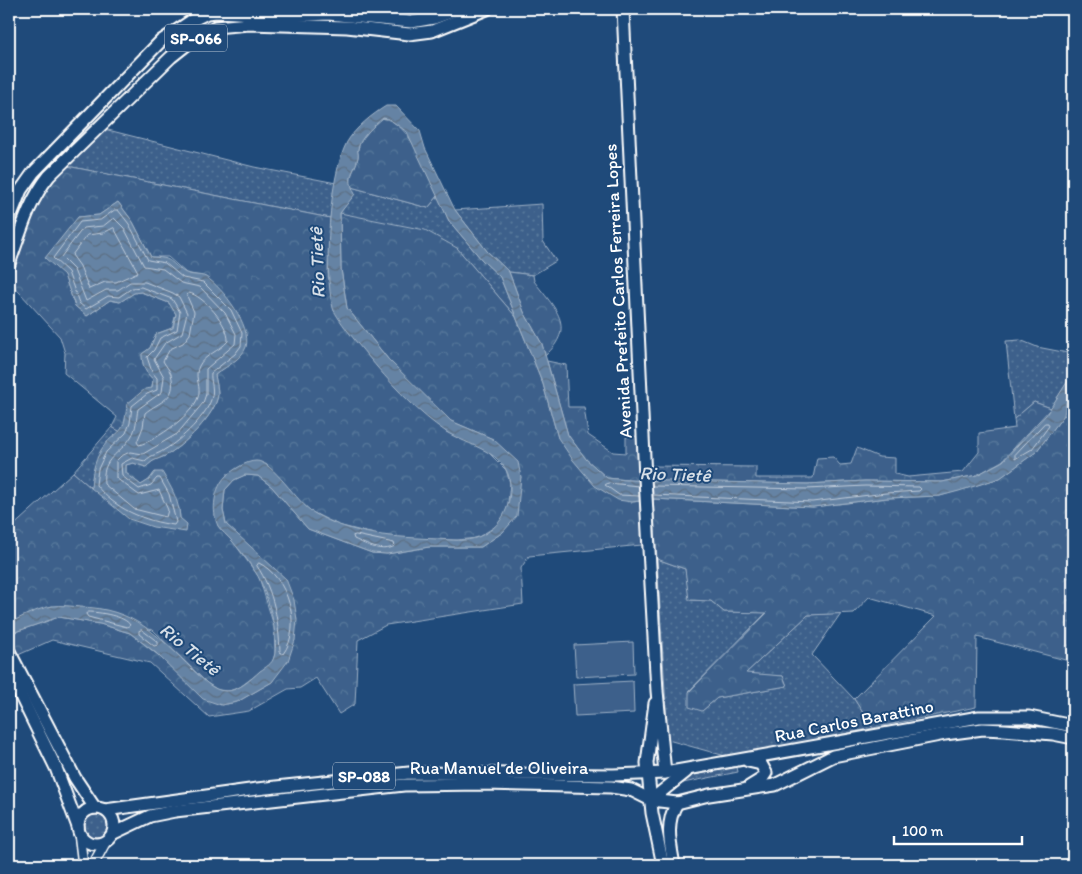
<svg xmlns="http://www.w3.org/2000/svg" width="1082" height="874" font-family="Itim,sans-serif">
<defs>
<pattern id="grass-dots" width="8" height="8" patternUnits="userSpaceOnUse" patternTransform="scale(1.25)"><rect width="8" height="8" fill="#3c618b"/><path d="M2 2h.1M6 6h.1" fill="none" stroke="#59799c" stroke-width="1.8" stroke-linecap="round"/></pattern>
<pattern id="forest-crowns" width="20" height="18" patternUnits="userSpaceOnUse" patternTransform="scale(1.25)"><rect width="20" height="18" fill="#3c618b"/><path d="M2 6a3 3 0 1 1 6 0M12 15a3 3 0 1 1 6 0" fill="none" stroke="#59799c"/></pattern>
<pattern id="water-waves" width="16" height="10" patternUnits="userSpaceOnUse" patternTransform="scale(1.25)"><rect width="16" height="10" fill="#6583a4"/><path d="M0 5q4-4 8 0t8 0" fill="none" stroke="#5b6d81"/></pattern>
</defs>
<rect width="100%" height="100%" fill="#1f4a7a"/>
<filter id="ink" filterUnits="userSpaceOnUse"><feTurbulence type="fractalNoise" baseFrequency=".02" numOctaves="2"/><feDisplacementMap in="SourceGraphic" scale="10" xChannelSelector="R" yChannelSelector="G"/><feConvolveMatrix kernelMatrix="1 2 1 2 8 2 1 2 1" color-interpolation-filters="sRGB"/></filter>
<g filter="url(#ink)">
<g fill="url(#grass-dots)" stroke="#9eb0c5">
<polygon points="104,129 254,167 336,183 330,218 67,166"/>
<polygon points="351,187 428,208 438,196 449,221 482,260 500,277 516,317 457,248 340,213 354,194"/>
<polygon points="542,204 543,241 556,261 533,275 509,272 487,251 455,210"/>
<polygon points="1020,340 1037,347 1073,354 1073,373 1051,408 1034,402 1014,419 1006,341"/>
<path d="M112 427 121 432C100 451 94 459 91 488L73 472Z"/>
<polygon points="657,559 685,569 690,600 711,601 724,612 767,612 689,691 702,711 717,698 787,686 783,676 745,674 808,615 841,613 812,655 854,699 873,728 729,757 668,740"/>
<polygon points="737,767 738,772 683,783 693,775"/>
<circle cx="96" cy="825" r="12"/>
</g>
<g fill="url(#forest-crowns)" stroke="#9eb0c5">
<path d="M382 118C411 122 427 173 438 196L428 208 351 187C349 173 356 169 358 157 359 155 357 152 358 149 360 138 374 126 382 118Z"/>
<path d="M67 166 330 218 328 273 334 311 446 432 486 450 506 470 510 483 507 513 496 526 477 538 457 540 390 538 338 525 312 512 296 498 266 464 227 474 218 526 234 543 259 577 274 626 275 654 272 663 240 687 229 691 218 690 207 683 153 630 52 606 9 623V530L73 472 91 488 180 518 179 508 155 472 149 480 141 485 126 473V465L133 463 146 467C154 459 156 460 165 456 182 447 217 414 218 394 218 388 216 381 215 375L238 358 205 277 186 273 168 257H151L133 222 118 202 99 215 78 217 64 275 75 306 87 316 110 300 120 302 134 293 141 292 169 303 176 314 172 328 156 334 150 348 142 354C142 364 145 373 153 379L152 388 127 404 126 422 121 432 112 427 117 417 64 373 65 353 60 337 10 282C25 237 32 201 67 166Z"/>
<polygon points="340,213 425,230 457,248 516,317 543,384 558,438 632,502 641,501 642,545 529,556 521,568 523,604 386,625 358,640 355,704 339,714 316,678 300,688 288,689 249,711 209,717 150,663 52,640 9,659 9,634 59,617 100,624 130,633 221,705 237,702 272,682 295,640 238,536 226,524 223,510 225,490 234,480 245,475 258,476 272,487 308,529 372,553 387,554 429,547 481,547 503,532 521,477 493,439 451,421 415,388 388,359 347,308 341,269"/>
<path d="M509 272 533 275 534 281C555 309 577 326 545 356L542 344 524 312Z"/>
<polygon points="547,361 566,365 568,407 584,407 588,435 613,452 626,453 626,437 637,436 640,481 607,478 586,459 568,435"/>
<polygon points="1034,402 1051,408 1002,461 977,475 942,482 865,481 807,484 653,481 651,466 756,467 756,478 813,478 817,458 833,457 840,465 851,464 857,448 879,457 895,458 895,474 908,477 963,472 979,452 979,433 1015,428 1014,419"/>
<polygon points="1064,415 1073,418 1073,662 977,637 976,707 873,728 854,699 936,616 869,597 854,613 808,615 746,673 783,676 787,686 717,698 702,711 689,707 689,692 767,613 724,612 711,601 689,600 685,569 657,559 653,499 813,507 887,498 940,496 1000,478 1036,452"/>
</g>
<g fill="#3c618b" stroke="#9eb0c5">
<polygon points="633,642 634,674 576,677 574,645"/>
<polygon points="633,681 634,713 575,716 573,684"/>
</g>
<g fill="url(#water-waves)" stroke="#a3b5c8">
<path d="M386 106H396L420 131 425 148 455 210 487 251 509 272 524 312 542 344 568 435 586 459 607 478 627 480 807 484 865 481 942 482 977 475 1003 461 1046 415 1073 373V393L1066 403 1064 415 1036 452 1000 478 959 491 940 496 887 498 813 507 653 499 632 502 618 500 595 486 573 460 558 438 543 384 500 277 482 260 449 221 407 132 389 119 383 118C374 126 360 137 358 149 357 152 359 154 358 157 355 173 345 175 355 194L340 213 341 269 347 308 388 359 451 421 493 439 518 462 521 477 517 516 503 532 481 547H429L387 554 372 553 308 529 272 487 258 476 245 475 234 480 225 490 223 510 226 524 286 579 294 600 297 620 295 640 288 661 272 682 237 702 221 705 203 699 156 653 130 633 100 624 59 617 9 634V623C22 617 38 608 53 606 61 605 71 606 80 607 133 608 158 635 193 670 202 678 212 691 226 691 239 691 251 679 260 671 266 667 272 664 274 657 280 638 267 590 256 573 249 562 241 551 232 541 228 536 221 531 218 526 211 511 214 488 226 476 233 470 246 461 256 461 272 460 297 503 314 513 352 536 396 537 438 539 451 540 466 542 478 537 501 528 511 508 510 484 508 451 467 446 445 431 420 414 397 390 377 367 367 355 337 320 333 308 323 270 329 176 347 142 355 128 373 114 386 106Z"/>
<path d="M118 202 133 222 151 257C173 258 167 260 184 272 190 276 200 274 206 277 223 288 252 326 246 347 242 359 225 367 215 375 216 381 218 388 218 394 217 414 182 447 165 456 156 460 154 459 146 467L133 463 126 465V473L141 485 149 480 155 472H162C171 487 179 500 180 518L187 524 186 532 153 527 129 519 91 488C92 474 94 463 101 450 116 427 124 441 127 404L145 389 152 388 153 379C145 373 142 364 142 354L150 348 156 334 173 328 176 314 169 303 141 292 134 293 120 302 110 300 87 316 75 306 64 275 45 258 78 217 99 215Z"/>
</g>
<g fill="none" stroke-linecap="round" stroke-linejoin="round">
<g stroke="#c1cddb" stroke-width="1">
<path d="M115 210H118L129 224 148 260 165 263 183 278 203 282 231 310 242 333 241 346 235 354 211 373C210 380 214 388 212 396 209 414 180 441 164 450 157 455 152 454 145 461L132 458 121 464 122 476 139 489 151 485 157 478H160L169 494 176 522 174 525C144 521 115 509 96 485L98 469 106 452 126 433 130 423 132 406 147 394 157 390V378L152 372 147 357 154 350 160 338 177 330 180 312 172 299 141 287 132 288 119 297 108 296 86 309 79 303 68 272 53 258 80 222 100 220Z"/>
<path d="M114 218 124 228 144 266 163 269 181 283 200 287 225 313 236 334 235 344 206 369V394L203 403 177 434 143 454 130 452 121 456 116 461V478L139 495 159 490 168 510 166 517 134 509 104 484C101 457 120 455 131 437 137 428 136 419 138 409L162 392 164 377 154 359 165 343 182 333 187 313 179 297 173 293 145 282H130L118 290H106L86 301 74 270 61 257 83 228 103 226Z"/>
<polygon points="114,228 138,272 116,282 105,282 89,289 80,266 72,255 87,235 103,233"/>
<path d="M189 293C203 295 229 325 228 341 220 351 204 355 199 366 194 376 200 384 199 393 197 413 155 441 139 445L137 442 143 427 145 413C159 401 178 400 171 374 169 369 165 365 163 361L170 349 183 343 190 334 194 312 187 296Z"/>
<polygon points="1045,423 1048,423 1049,426 1032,449 1015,459 1015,455"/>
<polyline points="639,486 608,483 605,485 619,495 639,496"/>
<polyline points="652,486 807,489 865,486 919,487 921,489 919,491 886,493 812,502 653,495"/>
<path d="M356 535 394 543 395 546C382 553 367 545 354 539L353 536Z"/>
<path d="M259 563C288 577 303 627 283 654L280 652C279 624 274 591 257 566Z"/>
<path d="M89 612C99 612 125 616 130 625L127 627 88 617 86 614Z"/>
<polygon points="142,630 158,642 158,645 154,646 139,634 139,631"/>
</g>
<defs>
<g id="minor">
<polyline points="79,833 83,865"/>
<polyline points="93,865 105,843"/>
</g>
<g id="major">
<polyline points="623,9 645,478 657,691 665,773"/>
<polyline points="9,220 21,190 33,173 161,41 191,21 207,13 217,12 288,16 328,14 411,22 434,18 459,9"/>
<path d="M9 264C20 234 28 202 49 176L171 57 200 34 215 27 249 24 347 27 409 34 432 31 487 9"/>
<polyline points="9,651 75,778 95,808"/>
<polyline points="9,672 56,768 78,827"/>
<polyline points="655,703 647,763 652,813 663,865"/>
<polyline points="748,761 761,764 766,773 762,779 749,787"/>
<polyline points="651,800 686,772"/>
<circle cx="96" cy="826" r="18"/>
<polyline points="105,810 257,789 409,773 613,775 665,773 979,717 1029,717 1073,726"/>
<polyline points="114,833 150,816 175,811 404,785 485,784 611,787 631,790 651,800 677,803 709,795 775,785 833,756 945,734 983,729 1004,730 1053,734 1073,738"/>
<path d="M674 865C670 843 665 823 677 803"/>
</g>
</defs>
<use href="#minor" stroke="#fff" stroke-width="12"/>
<use href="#major" stroke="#fff" stroke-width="15"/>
<use href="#minor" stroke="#1f4a7a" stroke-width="9"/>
<use href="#major" stroke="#1f4a7a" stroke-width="11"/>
</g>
</g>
<g text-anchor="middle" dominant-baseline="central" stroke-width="4" stroke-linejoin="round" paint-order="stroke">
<g fill="#1f4a7a" stroke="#bcc9d7" stroke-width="1">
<rect x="165" y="24.5" width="62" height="27" rx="4"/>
<rect x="333" y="762.5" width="62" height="27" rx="4"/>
</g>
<g font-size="16" font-weight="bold" fill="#fff">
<text x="196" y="38">SP-066</text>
<text x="364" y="776">SP-088</text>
</g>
<g font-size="18" fill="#fff" stroke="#1f4a7a">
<text transform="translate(618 291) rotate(-93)">Avenida Prefeito Carlos Ferreira Lopes</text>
<text transform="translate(854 721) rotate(-11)">Rua Carlos Barattino</text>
<text x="499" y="768">Rua Manuel de Oliveira</text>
</g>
<g font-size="19" font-style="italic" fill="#d8e0e8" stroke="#1f4a7a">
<text transform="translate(317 263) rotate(-92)">Rio Tietê</text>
<text transform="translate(675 474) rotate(2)">Rio Tietê</text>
<text transform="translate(190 649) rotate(39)">Rio Tietê</text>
</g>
</g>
<rect width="1082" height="874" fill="none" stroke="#1f4a7a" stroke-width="30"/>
<rect x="15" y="15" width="1052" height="844" fill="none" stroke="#fff" stroke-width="2" filter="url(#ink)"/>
<path d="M894 836v8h128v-8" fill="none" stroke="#ffffff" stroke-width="2.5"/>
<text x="902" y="836" font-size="15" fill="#ffffff" stroke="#1f4a7a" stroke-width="4" paint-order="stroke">100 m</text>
</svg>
